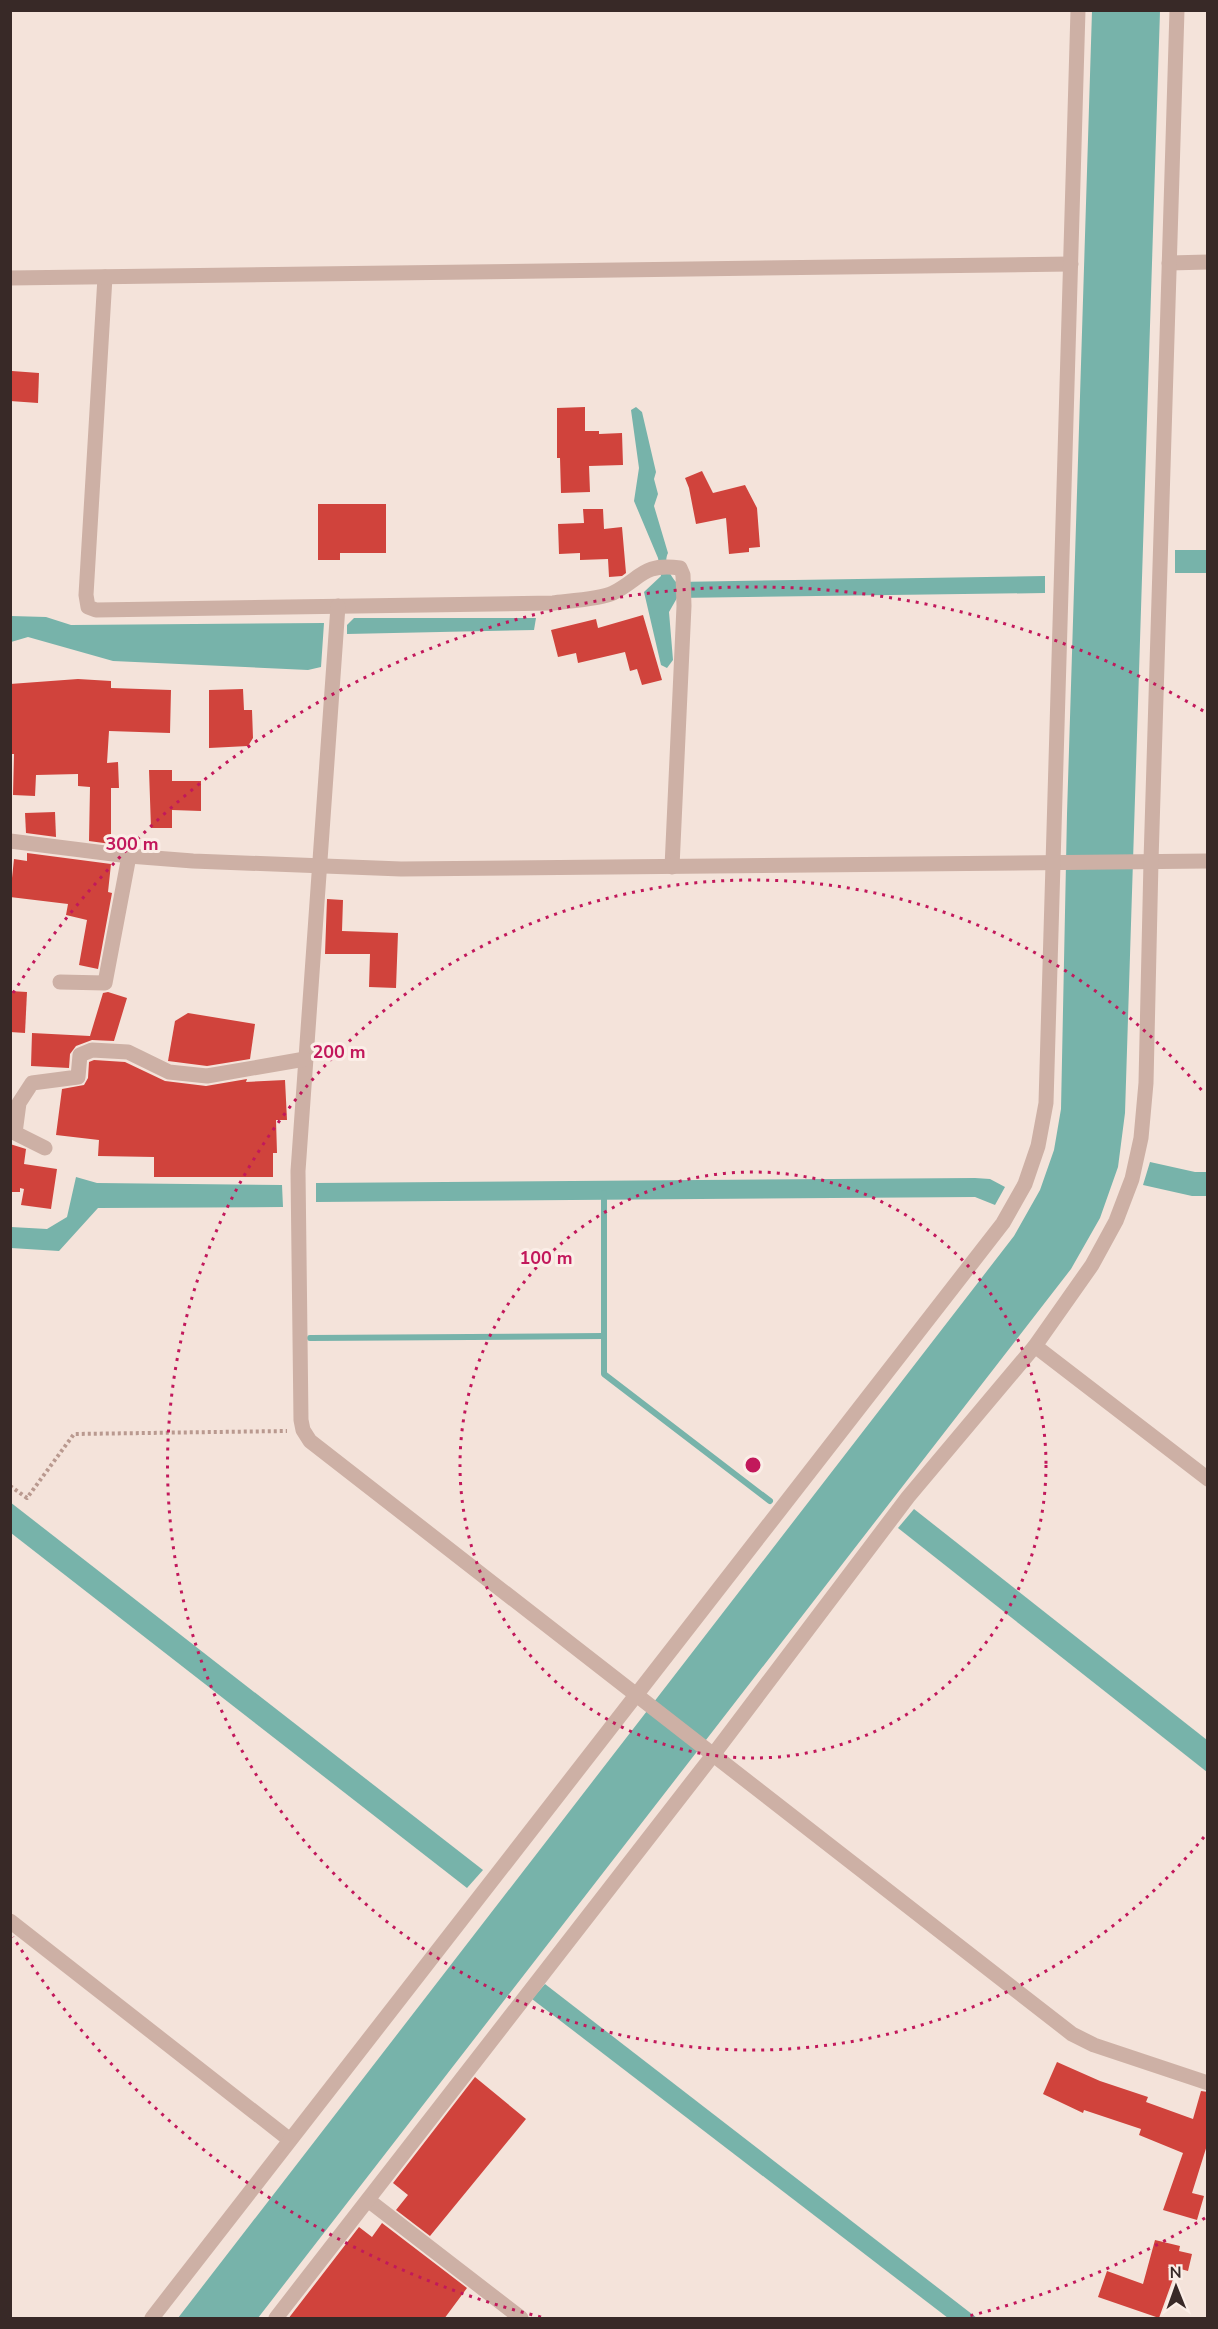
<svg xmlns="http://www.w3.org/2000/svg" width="1218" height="2329" font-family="'Nunito Sans',sans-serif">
<rect width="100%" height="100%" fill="#f4e3da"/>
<g fill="#77b3aa">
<polygon points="1092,11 1160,11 1125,1113 1118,1167 1100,1218 1071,1269 258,2318 178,2318 1014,1236 1040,1190 1054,1150 1061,1109 1067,814"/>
<path d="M636 407 642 412 656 472 654 479 658 494 654 506 668 553C663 563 670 575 676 582L1045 576V593L677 598 669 612 673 660 667 668 661 665 644 592 661 576 658 558 634 501 639 468 631 410Z"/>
<rect x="1175" y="550" width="32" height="23"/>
<polygon points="11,616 46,617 71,625 324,623 321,667 308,670 113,661 28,637 11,642"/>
<polygon points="354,618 536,618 534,630 347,634 347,625"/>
<polygon points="1150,1162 1195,1172 1207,1172 1207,1196 1192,1196 1143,1185"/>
<polygon points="76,1177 97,1183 282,1185 283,1207 98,1208 59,1251 11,1248 11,1227 47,1229 67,1217"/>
<polygon points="975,1178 990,1179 1005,1187 995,1205 975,1197 316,1202 316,1183"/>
<polygon points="10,1502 483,1870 467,1888 11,1533"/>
<polygon points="914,1509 1207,1740 1207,1772 898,1528"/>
<polygon points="545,1984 977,2318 948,2318 532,1999"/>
</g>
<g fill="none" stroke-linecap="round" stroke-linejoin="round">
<g stroke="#77b3aa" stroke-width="6">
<polyline points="604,1193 604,1374 770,1501"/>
<polyline points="310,1338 604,1336"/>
</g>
</g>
<g fill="#d0433c">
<polygon points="12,371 39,373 38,403 10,401"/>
<polygon points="585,407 585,431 599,431 599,434 622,433 623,465 589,466 590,492 561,493 560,458 557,458 557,408"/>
<polygon points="702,471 713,493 745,485 757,508 760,547 749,548 749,552 729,554 726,518 696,524 689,488 685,478"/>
<polygon points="318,504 386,504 386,553 340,553 340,560 318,560"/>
<polygon points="583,509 603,509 604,529 622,527 626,573 622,576 609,577 608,559 580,560 580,553 559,554 558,524 584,523"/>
<polygon points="643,615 662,680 642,685 637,669 630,671 625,652 578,663 576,653 558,657 551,630 596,619 598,628"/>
<polygon points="78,679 111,681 111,688 171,690 170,733 109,731 107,763 118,762 119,788 111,788 111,844 89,841 90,787 78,786 78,774 36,775 35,796 13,795 14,754 10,754 10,684"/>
<polygon points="243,689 244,710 252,710 253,738 248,746 209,748 209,690"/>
<polygon points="149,770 172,770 172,781 201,781 201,811 172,810 172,828 151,828"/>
<polygon points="55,812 56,837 26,833 25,813"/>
<polygon points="27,853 111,864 108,892 112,893 98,969 79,965 87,920 66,915 68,904 10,897 14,859 27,861"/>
<polygon points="327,899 343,900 342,931 398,933 396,988 369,987 370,954 325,954"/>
<polygon points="10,991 27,992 25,1033 10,1032"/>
<polygon points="108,992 127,998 114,1041 92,1040 76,1046 70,1054 69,1068 31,1066 32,1033 90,1036 103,993"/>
<polygon points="188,1013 255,1024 250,1059 207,1066 168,1061 175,1021"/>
<polygon points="94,1060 125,1062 165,1081 206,1086 247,1079 246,1082 285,1080 287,1120 276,1120 277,1153 273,1153 273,1177 154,1177 154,1157 98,1156 99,1140 56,1135 62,1089 84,1085 88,1078 89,1062"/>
<polygon points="10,1144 26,1149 24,1164 57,1169 51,1209 21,1205 24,1189 20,1188 20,1192 10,1192"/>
<polygon points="1057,2062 1100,2081 1148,2097 1146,2102 1193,2119 1201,2091 1208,2092 1208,2142 1192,2193 1204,2196 1197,2220 1163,2210 1183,2153 1139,2135 1141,2129 1084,2110 1083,2113 1043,2094"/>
<polygon points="475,2077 526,2119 430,2236 396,2210 408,2195 393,2183"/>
<polygon points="382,2223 467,2288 444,2319 288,2319 359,2227 372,2237"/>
<polygon points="1155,2240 1180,2246 1179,2251 1192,2254 1188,2271 1177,2268 1159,2318 1098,2297 1107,2271 1143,2284"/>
</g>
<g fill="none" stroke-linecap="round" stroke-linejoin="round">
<polyline stroke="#b9998f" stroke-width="4" stroke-dasharray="3 3" stroke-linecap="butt" points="10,1486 27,1498 74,1434 287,1431"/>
<g stroke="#cdb0a5" stroke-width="15">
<polyline points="1169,263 1208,262"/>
<path d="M105 277 86 595 88 607 96 610 553 603C568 601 601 599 613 593 642 578 642 563 680 568L683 575 684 606 672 867"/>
<polyline points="10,278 1071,264"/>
<polyline points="338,606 298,1171 301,1420 303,1430 310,1441 1072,2034 1094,2045 1208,2083"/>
<polyline points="10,841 129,856 193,861 401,869 1208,861"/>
<polyline points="60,982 105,983 129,856"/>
<polyline points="45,1148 15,1133 19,1103 32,1083 78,1077 80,1055 92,1050 128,1052 169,1072 207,1076 305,1059"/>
<polyline points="1035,1346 1208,1479"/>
<polyline points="10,1921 290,2140"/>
<polyline points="368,2200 521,2318"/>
<polyline points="152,2318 1003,1223 1025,1184 1038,1146 1046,1103 1078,10"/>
<polyline points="276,2318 713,1755 908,1497 1035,1346 1092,1265 1116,1221 1132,1179 1141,1138 1146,1083 1151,861 1177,10"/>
</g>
</g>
<g fill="none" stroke="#c2185b" stroke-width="3" stroke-dasharray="3 6">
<circle cx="753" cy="1465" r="293"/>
<path d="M1204 1837A585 585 0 1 1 1204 1093"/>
<path d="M1205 2218A878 878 0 0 1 965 2317M541 2317A878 878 0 0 1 13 1937M13 993A878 878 0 0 1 1205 712"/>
</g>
<circle cx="753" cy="1465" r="9" fill="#c2185b" stroke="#fbeee7" stroke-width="3"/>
<g font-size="18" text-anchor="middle" font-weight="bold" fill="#c2185b" stroke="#fbeee7" stroke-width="6" stroke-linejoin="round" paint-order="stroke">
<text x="132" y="850">300 m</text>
<text x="339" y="1058">200 m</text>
<text x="546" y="1264">100 m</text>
</g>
<rect width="1218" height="2329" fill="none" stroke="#382927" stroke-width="24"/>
<g transform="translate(1176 2287) rotate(359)" stroke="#fbeee7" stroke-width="4.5" paint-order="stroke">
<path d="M0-4.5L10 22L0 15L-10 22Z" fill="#382927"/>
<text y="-9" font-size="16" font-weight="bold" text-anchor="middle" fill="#382927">N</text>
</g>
</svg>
